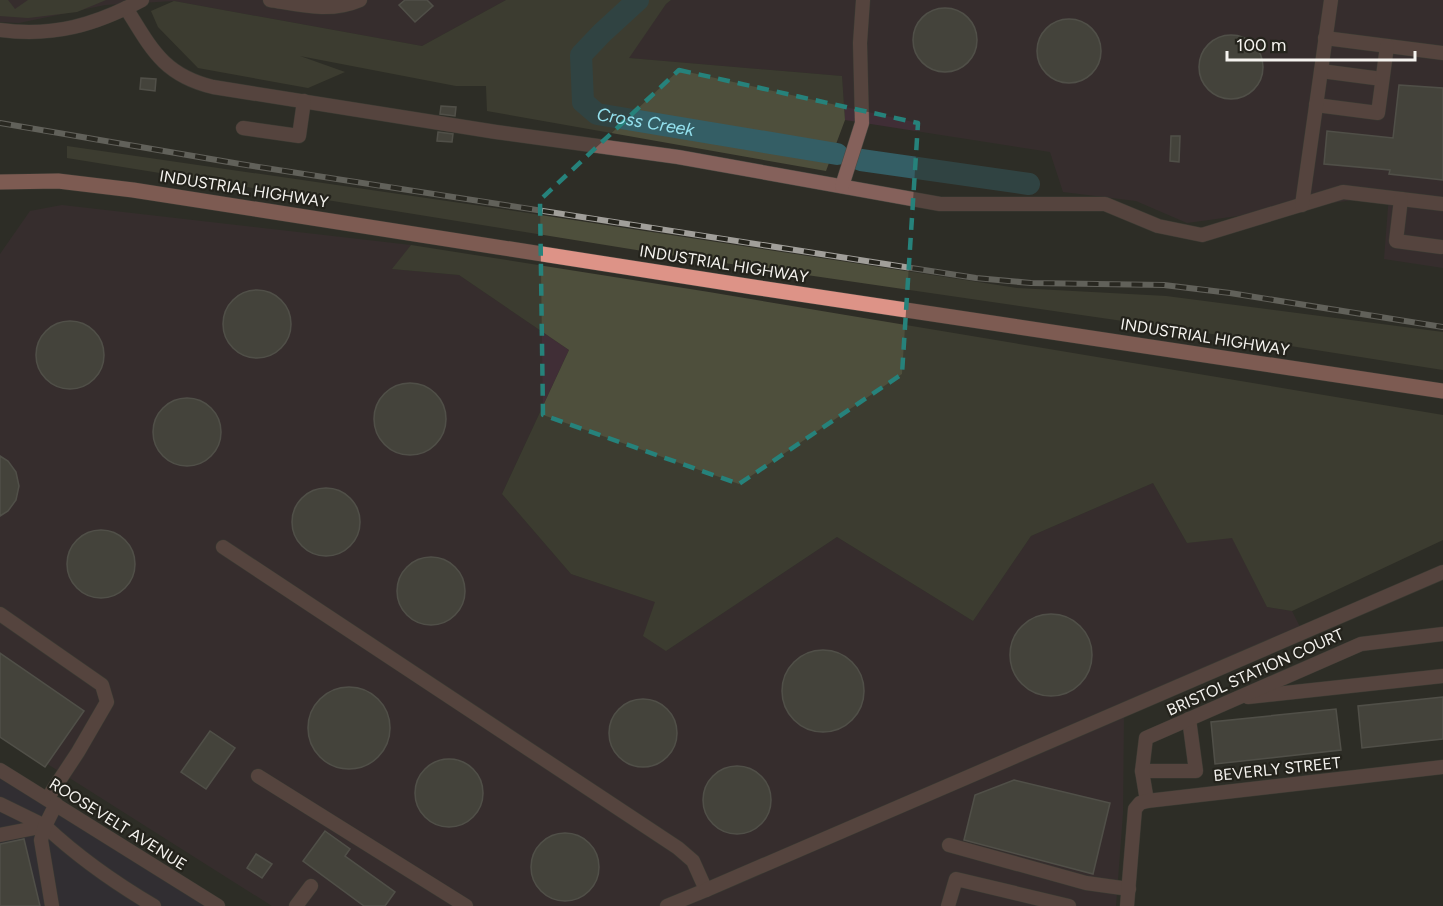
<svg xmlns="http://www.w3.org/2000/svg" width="1443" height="906" font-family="Figtree,sans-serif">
<rect width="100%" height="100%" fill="#2e2d26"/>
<polygon fill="#373041" points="0,771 218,906 0,906"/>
<g fill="#402e36">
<polygon points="0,0 506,0 422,46 174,1 105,5 19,23 0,22"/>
<polygon points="671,0 1443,0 1443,268 1384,259 1389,195 1187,223 1136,201 1063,192 1050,152 845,120 842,76 628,58 666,4"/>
<polygon points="62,205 411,245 393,269 459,275 569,350 502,494 571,574 656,602 666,651 837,537 973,621 1031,536 1153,483 1187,543 1232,537 1267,607 1292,611 1305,637 1124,712 1123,813 1116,906 272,906 0,734 0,254 30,211"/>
</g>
<g fill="#4e4f3c">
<polygon points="0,0 8,0 15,9 28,0 106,0 77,12 28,18 0,16"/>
<polygon points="506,0 671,0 666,4 629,58 842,76 845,120 826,171 487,111 486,86 456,86 300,56 345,72 308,88 198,68 158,27 151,11 174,1 422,46"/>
<polygon points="67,146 495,208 1017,288 1166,296 1443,332 1443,370 1247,339 655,253 67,158"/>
<polygon points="411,245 709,292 1443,415 1443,540 1292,611 1267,607 1232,538 1187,543 1153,483 1031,536 973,621 837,537 666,651 643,636 655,602 571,574 502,494 569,350 459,275 392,269"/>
</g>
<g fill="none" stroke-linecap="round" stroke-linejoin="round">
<g stroke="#345e65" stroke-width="22">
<path id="s1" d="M638 0 602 33 581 55 583 102 597 114 837 154"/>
<polyline points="861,160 1029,184"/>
</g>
</g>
<g fill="#5f5e56" stroke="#7b7971" stroke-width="1.5">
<polygon points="405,0 427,0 433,6 415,22 399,5"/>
<circle cx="945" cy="40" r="32"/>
<circle cx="1069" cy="51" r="32"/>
<circle cx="1231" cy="67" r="32"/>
<polygon points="141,78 156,79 155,91 140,89"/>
<polygon points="1399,85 1443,88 1443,180 1389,174 1390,170 1324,164 1327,131 1393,138"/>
<polygon points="441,106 456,107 455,116 440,114"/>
<polygon points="438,132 453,134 452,142 437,141"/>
<polygon points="1171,136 1180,136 1179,162 1170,161"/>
<circle cx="257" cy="324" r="34"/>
<circle cx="70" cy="355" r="34"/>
<circle cx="410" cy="419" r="36"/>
<circle cx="187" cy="432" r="34"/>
<polygon points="0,456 8,461 16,472 19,486 16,500 8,511 0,516"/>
<circle cx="326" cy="522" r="34"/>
<circle cx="101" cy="564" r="34"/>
<circle cx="431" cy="591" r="34"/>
<circle cx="1051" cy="655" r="41"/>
<circle cx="823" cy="691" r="41"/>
<polygon points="0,653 84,711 45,767 0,737"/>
<circle cx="349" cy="728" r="41"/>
<polygon points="1443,697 1443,739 1362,748 1358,706"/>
<circle cx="643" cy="733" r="34"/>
<polygon points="1336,709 1341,750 1215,764 1211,722"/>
<polygon points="210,731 235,748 206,789 181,772"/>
<circle cx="449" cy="793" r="34"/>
<circle cx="737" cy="800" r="34"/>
<polygon points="1014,780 1110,803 1093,874 964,840 975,795"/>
<polygon points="325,831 350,849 345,856 395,892 385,906 364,906 303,861"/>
<circle cx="565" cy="867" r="34"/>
<polygon points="24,839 40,906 0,906 0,844"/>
<polygon points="256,854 272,864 262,878 247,868"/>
</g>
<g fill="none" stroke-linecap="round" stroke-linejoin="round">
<defs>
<g id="minor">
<path d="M270 0C301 5 330 13 360 0"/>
<path d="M126 8C151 48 163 75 213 87L496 132 678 157 940 204H1105L1158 226 1202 235 1343 192 1443 204"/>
<path d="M0 30C54 37 95 25 142 0"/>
<polyline points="1325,38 1443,53"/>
<polyline points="1321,71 1382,79"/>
<polyline points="1316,105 1378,113 1387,46"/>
<polyline points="243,128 299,136 304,101"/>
<polyline points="842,186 862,123 860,43 863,0"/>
<polyline points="1401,199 1396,241 1441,247"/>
<polyline points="1302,205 1331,0"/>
<polyline points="223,547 678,848 693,861 706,890 667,906"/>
<polyline points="0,614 102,685 107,702 78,752 47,799"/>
<polyline points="1248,697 1443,676"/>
<polyline points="0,770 218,906"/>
<polyline points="1142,771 1196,771 1189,719"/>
<polyline points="258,776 466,906"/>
<polyline points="1147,801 1142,771 1146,738 1361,644 1443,634"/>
<polyline points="0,804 45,826 0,835"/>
<path d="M45 826C78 857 115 883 154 906"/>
<polyline points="949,845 1086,883 1129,889"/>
<polyline points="706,890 1443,572"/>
<polyline points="52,906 41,840 45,826 56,804"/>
<polyline points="296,906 311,886"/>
<polyline points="948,906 956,879 1069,906"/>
<polyline points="1127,906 1135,809 1140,803 1147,801 1443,767"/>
</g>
<polyline id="major" points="0,182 58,181 133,190 753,287 1443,391"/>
</defs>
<use href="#minor" stroke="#4a4942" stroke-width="15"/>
<use href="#major" stroke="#4a4942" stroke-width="16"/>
<use href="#minor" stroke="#85615b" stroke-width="14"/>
<use href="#major" stroke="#dd9387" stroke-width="15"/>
<defs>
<polyline id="rail" points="0,123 240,164 976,278 1031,283 1164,285 1230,293 1443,327"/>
</defs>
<use href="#rail" stroke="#a19f9a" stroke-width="6"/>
<use href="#rail" stroke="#24231c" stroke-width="4" stroke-dasharray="11" stroke-linecap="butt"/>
</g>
<path d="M0 0H1443V906H0ZM679 70 918 123 902 374 739 484 543 415 540 200Z" fill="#2e2d26" fill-opacity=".55" fill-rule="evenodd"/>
<path fill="none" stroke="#26827b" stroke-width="4.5" stroke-dasharray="12 8" stroke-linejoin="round" d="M679 70 918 123 902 374 739 484 543 415 540 200Z"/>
<g text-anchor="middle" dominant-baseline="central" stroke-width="4.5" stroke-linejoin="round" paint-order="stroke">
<g font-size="16" fill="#f5f3ef" stroke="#24231c">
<text transform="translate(244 189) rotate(9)">INDUSTRIAL HIGHWAY</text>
<text transform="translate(724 264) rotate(9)">INDUSTRIAL HIGHWAY</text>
<text transform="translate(1205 337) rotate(9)">INDUSTRIAL HIGHWAY</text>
<text transform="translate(1255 672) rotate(-24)">BRISTOL STATION COURT</text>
<text transform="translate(1277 769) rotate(-6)">BEVERLY STREET</text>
<text transform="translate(118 824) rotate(32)">ROOSEVELT AVENUE</text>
</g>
<g font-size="18" font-style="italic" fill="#94e1ee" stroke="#24231c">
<text stroke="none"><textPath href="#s1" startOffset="194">Cross Creek</textPath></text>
</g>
</g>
<path d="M1227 51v9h188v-9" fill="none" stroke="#f5f3ef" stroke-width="3"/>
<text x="1236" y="51" font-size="18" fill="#f5f3ef" stroke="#24231c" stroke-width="4.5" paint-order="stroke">100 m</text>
</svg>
